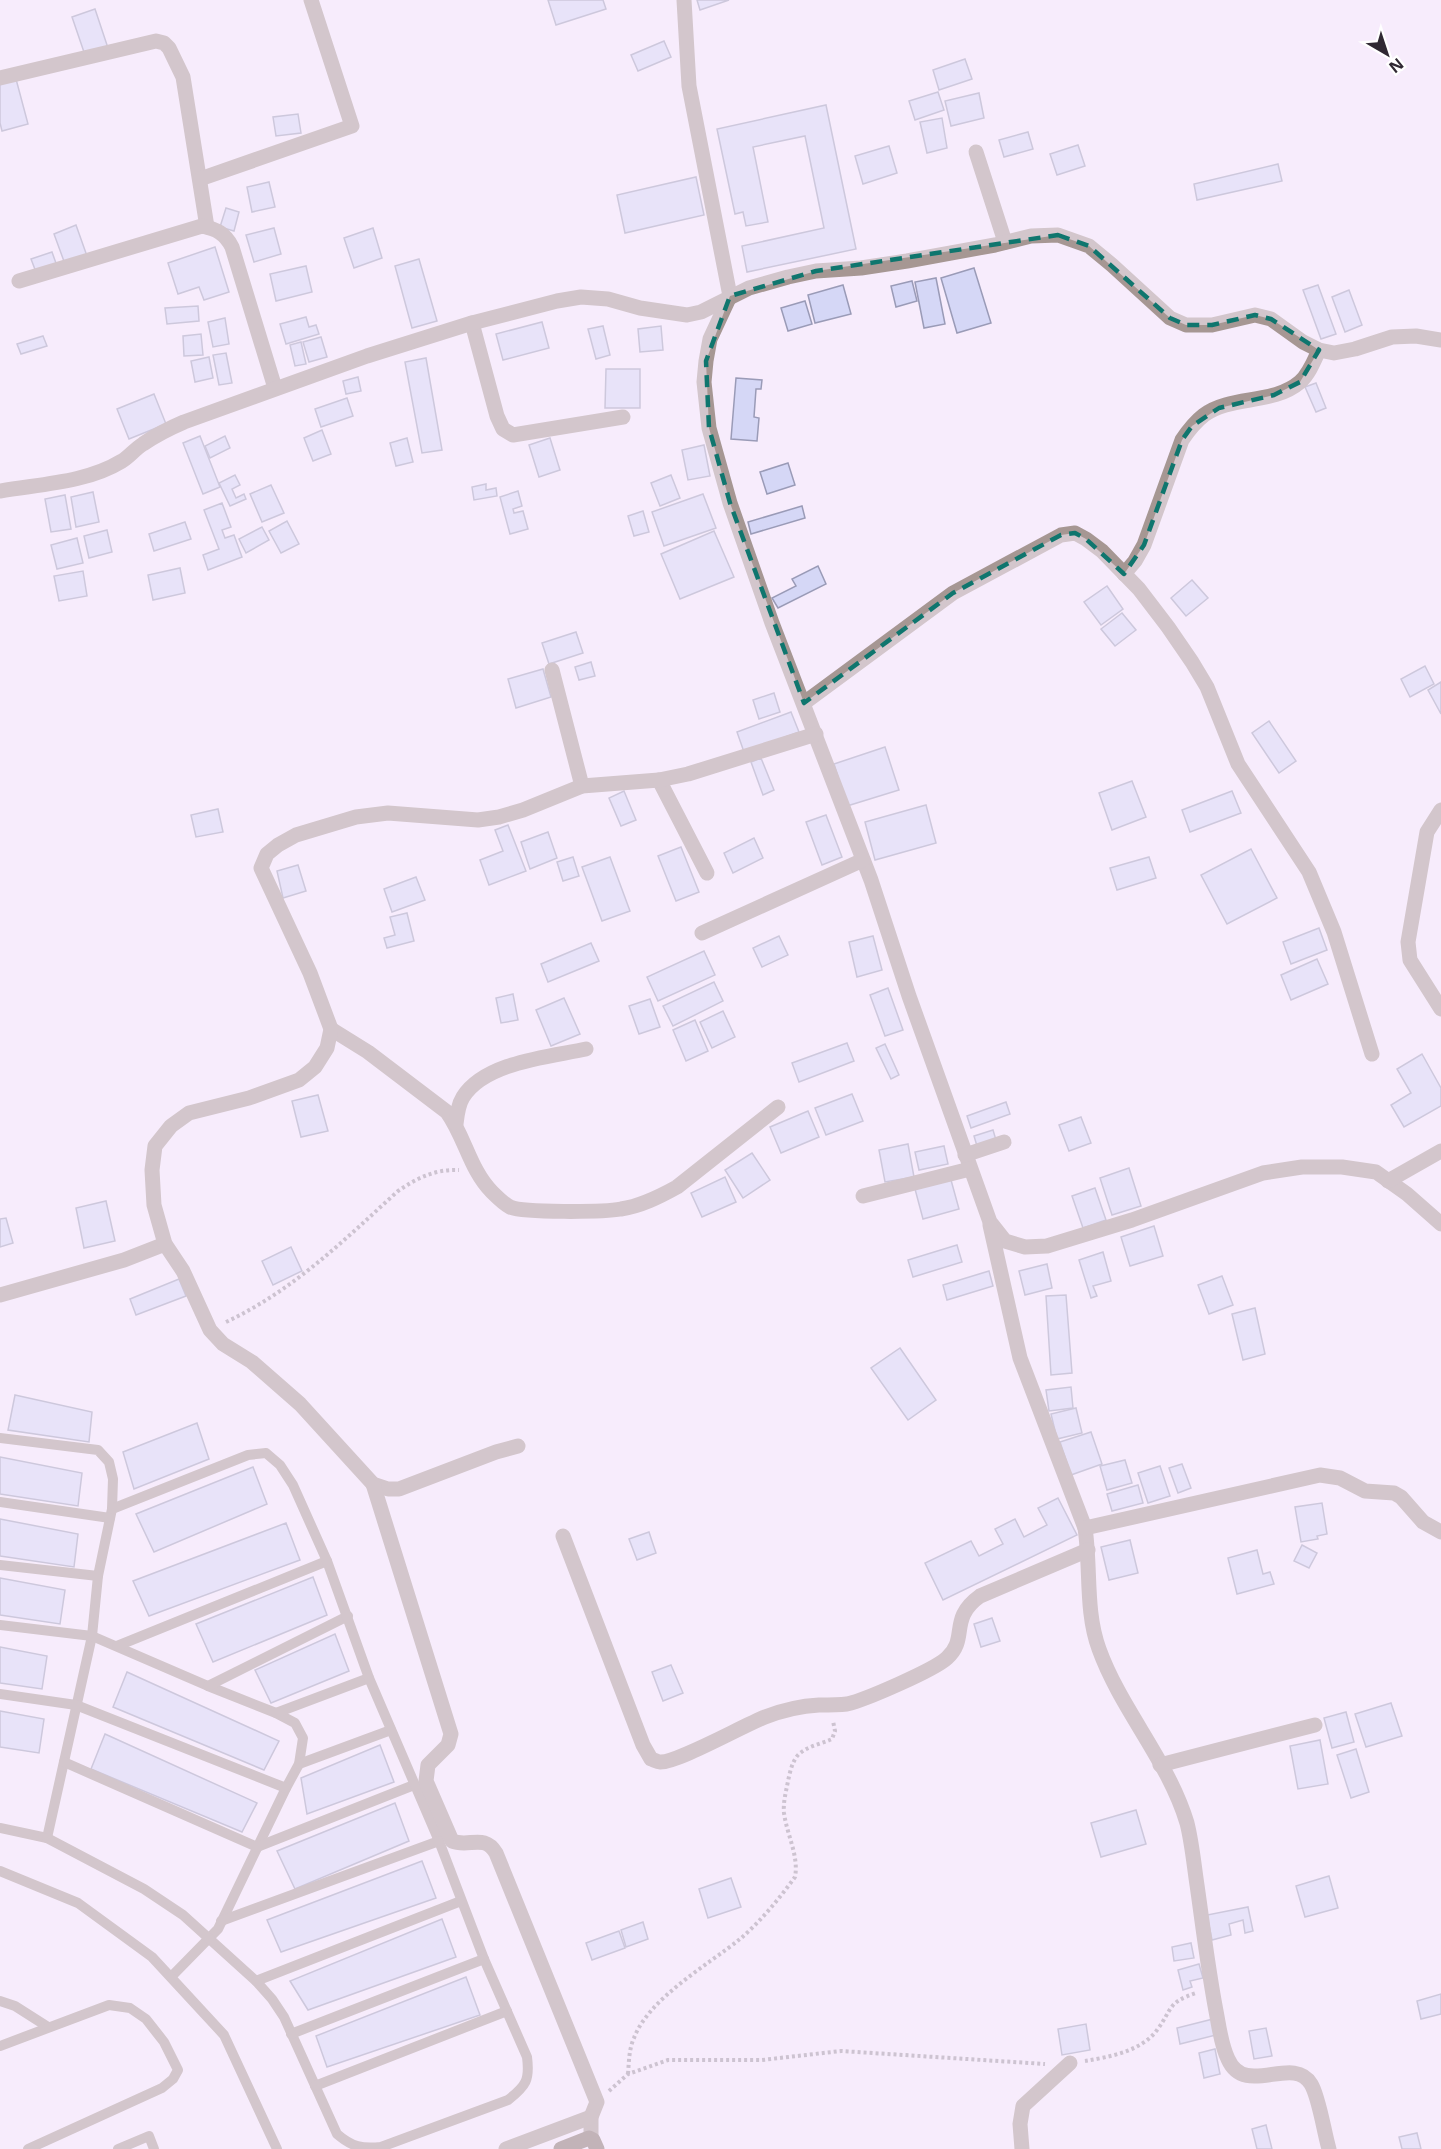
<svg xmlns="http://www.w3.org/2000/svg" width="1441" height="2149" font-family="'Open Sans',sans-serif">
<rect width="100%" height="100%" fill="#f7ecfc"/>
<g fill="#d5d7f6" stroke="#9a9bb7" stroke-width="1.5">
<polygon points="548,0 603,0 606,9 556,25"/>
<polygon points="697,0 729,0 700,10"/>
<polygon points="95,9 108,48 85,55 72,17"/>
<polygon points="664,41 671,57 638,71 631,55"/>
<polygon points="965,59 972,79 939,90 933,70"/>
<polygon points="16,79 28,124 2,131 0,123 0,84"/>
<polygon points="938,92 944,110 915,120 909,101"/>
<polygon points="979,93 984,118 951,126 945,101"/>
<polygon points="826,105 856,249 747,272 742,246 824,228 805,136 753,147 768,222 746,226 743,212 735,214 717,129"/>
<polygon points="298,114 301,133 276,136 273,117"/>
<polygon points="942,118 947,148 927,153 920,122"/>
<polygon points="1028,132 1033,149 1004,157 999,140"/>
<polygon points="1078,145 1085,166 1057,175 1050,154"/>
<polygon points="889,146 897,173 863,184 855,156"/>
<polygon points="1278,164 1282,181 1197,200 1194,184"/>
<polygon points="696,177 704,215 625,233 617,195"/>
<polygon points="269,182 275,207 252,212 247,187"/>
<polygon points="226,208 239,212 234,231 220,227"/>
<polygon points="76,225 87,256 65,264 54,234"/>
<polygon points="274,228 281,254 254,262 246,235"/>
<polygon points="373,228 382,258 354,268 344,238"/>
<polygon points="215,247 229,292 204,300 199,287 178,294 168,263"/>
<polygon points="52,252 57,266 36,272 31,259"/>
<polygon points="419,259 437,321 412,328 395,266"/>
<polygon points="306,266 312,292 276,301 270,274"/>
<polygon points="974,268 991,323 957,333 941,278"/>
<polygon points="936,278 945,324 924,328 915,282"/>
<polygon points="912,281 917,301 896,307 891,286"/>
<polygon points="843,285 851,314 815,323 808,295"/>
<polygon points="1318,285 1336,334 1321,339 1303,290"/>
<polygon points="1349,290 1362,325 1345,332 1332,297"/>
<polygon points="805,301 812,324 788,331 781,308"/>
<polygon points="198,306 199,321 167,324 165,308"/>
<polygon points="306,317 309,327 316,325 319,334 286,344 280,324"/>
<polygon points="225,318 229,344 213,347 208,322"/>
<polygon points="542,322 549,348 503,360 496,334"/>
<polygon points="603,326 610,355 596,359 588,329"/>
<polygon points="661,326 663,350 640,352 638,329"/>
<polygon points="201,334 203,355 184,356 183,336"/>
<polygon points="43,336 47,346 21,354 17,344"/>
<polygon points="321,337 327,357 309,362 303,342"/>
<polygon points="301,342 306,364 295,366 290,345"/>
<polygon points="226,353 232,383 219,385 213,355"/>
<polygon points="209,357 213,378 195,382 191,361"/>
<polygon points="426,358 442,450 422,453 405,362"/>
<polygon points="606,369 640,369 640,408 605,408"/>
<polygon points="358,377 361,391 346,394 343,381"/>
<polygon points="736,378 762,380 761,389 756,389 754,417 759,418 757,441 731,439"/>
<polygon points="1316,383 1326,408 1316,412 1305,387"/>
<polygon points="154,394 166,424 129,439 117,409"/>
<polygon points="347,398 353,416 321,427 315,409"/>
<polygon points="322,430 331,454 313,461 304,438"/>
<polygon points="200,436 220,487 203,494 183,443"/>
<polygon points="225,436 230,448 210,458 205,446"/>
<polygon points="407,438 413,462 396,466 390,443"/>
<polygon points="550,438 560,470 539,477 529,445"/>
<polygon points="704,445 710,476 688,480 682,450"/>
<polygon points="788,463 795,485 767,494 760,472"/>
<polygon points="235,475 240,485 232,489 236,498 244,494 246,499 230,506 219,483"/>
<polygon points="671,475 680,498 660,506 651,483"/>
<polygon points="486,484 486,490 496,488 497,496 474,500 472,487"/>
<polygon points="271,485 284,513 262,522 250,494"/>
<polygon points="518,491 522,506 513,509 514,513 523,511 528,529 510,534 500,497"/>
<polygon points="93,492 99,522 76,527 71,497"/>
<polygon points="703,494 716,528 664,546 652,512"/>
<polygon points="65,495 71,529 51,532 45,499"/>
<polygon points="222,503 231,527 222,530 225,538 234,535 242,557 208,570 203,555 219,549 204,510"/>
<polygon points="802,506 805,518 751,534 748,522"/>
<polygon points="643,511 649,532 634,536 628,516"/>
<polygon points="287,521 299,544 281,553 269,531"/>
<polygon points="185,522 191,539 154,551 149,534"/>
<polygon points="262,527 269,540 246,553 239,539"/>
<polygon points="107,530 112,552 89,558 84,536"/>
<polygon points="714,531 734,577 680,599 661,554"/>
<polygon points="77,538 83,563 57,569 51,545"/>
<polygon points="818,566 826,584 778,608 772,598 796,586 792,579"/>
<polygon points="180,568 185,593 153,600 148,575"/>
<polygon points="83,571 87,596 59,601 54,576"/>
<polygon points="1192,580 1208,598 1186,616 1171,598"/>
<polygon points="1107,586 1123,609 1101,625 1084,602"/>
<polygon points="1122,613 1136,630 1115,646 1101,629"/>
<polygon points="576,632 583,653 549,664 542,643"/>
<polygon points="591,662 595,676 579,680 575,667"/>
<polygon points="1425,666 1434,684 1410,697 1401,679"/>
<polygon points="543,669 551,697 516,708 508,679"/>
<polygon points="1441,682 1441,714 1428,690"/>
<polygon points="774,693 780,712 759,719 753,700"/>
<polygon points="791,712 799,732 744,752 737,732"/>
<polygon points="1269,721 1296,761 1279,773 1252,733"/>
<polygon points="885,747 899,790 847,806 834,764"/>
<polygon points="761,758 774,790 763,795 751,762"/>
<polygon points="1132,781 1146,817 1112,830 1099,793"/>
<polygon points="624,791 636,820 621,826 609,798"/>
<polygon points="1232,791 1241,813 1190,832 1182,810"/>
<polygon points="926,805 936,843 875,860 865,822"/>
<polygon points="218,809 223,832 196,837 191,815"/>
<polygon points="826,815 842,857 822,865 806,822"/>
<polygon points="508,825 526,871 489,885 480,860 503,851 495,830"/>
<polygon points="548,832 557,858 530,869 521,842"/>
<polygon points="754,838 763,858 733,873 724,853"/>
<polygon points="681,847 699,892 676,901 658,856"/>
<polygon points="1251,849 1277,898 1227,924 1201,875"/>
<polygon points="573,857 579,876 563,881 557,862"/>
<polygon points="610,857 630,911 602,921 582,867"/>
<polygon points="1149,857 1156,878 1117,890 1110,868"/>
<polygon points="298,865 306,891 283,898 277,871"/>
<polygon points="416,877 425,900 392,912 384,889"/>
<polygon points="407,913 414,941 387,948 384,938 395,935 390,917"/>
<polygon points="1319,928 1327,950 1291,964 1283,942"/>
<polygon points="779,936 788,955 762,967 753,948"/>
<polygon points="873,936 882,970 857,977 849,942"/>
<polygon points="591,943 599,961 548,982 541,964"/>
<polygon points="704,951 715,975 658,1001 647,977"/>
<polygon points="1317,959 1328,984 1291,1000 1281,975"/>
<polygon points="714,982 723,1001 673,1026 663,1006"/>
<polygon points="888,988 903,1030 885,1036 870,995"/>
<polygon points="513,994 518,1020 501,1023 496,998"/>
<polygon points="564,998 580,1034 551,1046 536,1010"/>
<polygon points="650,999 660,1027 639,1034 629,1006"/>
<polygon points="723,1011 735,1037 712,1048 700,1022"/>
<polygon points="695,1020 708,1051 686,1061 673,1030"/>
<polygon points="847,1043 854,1061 799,1082 792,1063"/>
<polygon points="885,1044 899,1075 891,1079 876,1048"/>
<polygon points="1422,1054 1441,1088 1441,1106 1404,1127 1391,1105 1411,1093 1397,1069"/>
<polygon points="852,1094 863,1121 826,1135 815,1108"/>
<polygon points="318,1095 328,1131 301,1137 292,1101"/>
<polygon points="1006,1102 1010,1114 971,1128 967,1116"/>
<polygon points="808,1111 819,1137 781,1153 770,1127"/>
<polygon points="1081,1117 1091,1143 1069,1151 1059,1125"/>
<polygon points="993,1130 996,1140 977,1146 974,1136"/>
<polygon points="908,1144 914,1177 885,1182 879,1150"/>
<polygon points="944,1146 948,1164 919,1170 915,1152"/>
<polygon points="752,1153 770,1180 743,1198 725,1170"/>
<polygon points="1129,1168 1141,1206 1112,1215 1100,1178"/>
<polygon points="725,1177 736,1202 702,1217 691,1193"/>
<polygon points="951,1180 959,1209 923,1219 915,1189"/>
<polygon points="1095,1188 1106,1220 1083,1228 1072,1196"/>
<polygon points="106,1201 115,1241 84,1248 76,1208"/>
<polygon points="6,1218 13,1243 0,1247 0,1219"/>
<polygon points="1154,1226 1163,1256 1130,1266 1121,1237"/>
<polygon points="957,1245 962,1262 913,1277 908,1260"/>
<polygon points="291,1247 302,1271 273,1285 262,1261"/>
<polygon points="1103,1252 1111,1281 1093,1286 1097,1296 1091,1298 1079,1260"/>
<polygon points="1047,1264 1052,1288 1025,1295 1019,1271"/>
<polygon points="989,1271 993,1286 947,1300 943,1285"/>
<polygon points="1222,1276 1233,1305 1209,1314 1198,1285"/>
<polygon points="179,1279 186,1296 136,1315 130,1299"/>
<polygon points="1066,1295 1072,1373 1051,1375 1046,1296"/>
<polygon points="1255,1308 1265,1354 1243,1360 1232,1314"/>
<polygon points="900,1348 936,1400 908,1420 871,1368"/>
<polygon points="1071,1387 1073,1408 1049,1411 1046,1390"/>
<polygon points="15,1395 92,1412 89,1442 8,1430"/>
<polygon points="1076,1408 1082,1433 1057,1439 1051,1414"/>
<polygon points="197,1423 209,1459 134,1489 123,1452"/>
<polygon points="1091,1432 1102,1464 1071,1475 1060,1442"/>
<polygon points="0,1457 82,1473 78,1506 0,1494"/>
<polygon points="1125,1460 1132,1483 1107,1490 1100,1466"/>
<polygon points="1182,1464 1191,1488 1178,1493 1169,1468"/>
<polygon points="1160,1466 1170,1496 1148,1503 1138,1473"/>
<polygon points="253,1467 267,1504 154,1552 136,1514"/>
<polygon points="1138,1485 1143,1503 1112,1511 1107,1494"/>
<polygon points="1058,1498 1077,1535 943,1600 925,1563 971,1541 979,1556 1003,1544 995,1529 1015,1519 1024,1537 1047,1525 1038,1508"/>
<polygon points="1322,1503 1327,1534 1317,1536 1318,1539 1301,1542 1295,1507"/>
<polygon points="0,1519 78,1534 74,1567 0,1556"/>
<polygon points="286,1523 300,1560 149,1616 133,1581"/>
<polygon points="649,1532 656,1553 637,1560 629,1539"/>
<polygon points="1130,1540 1138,1573 1109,1580 1101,1547"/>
<polygon points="1302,1545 1317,1553 1309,1568 1294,1561"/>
<polygon points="1257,1550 1263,1574 1270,1572 1274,1584 1237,1594 1228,1558"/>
<polygon points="313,1577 327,1615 213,1662 196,1624"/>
<polygon points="0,1578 65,1590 60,1624 0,1615"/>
<polygon points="992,1618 1000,1641 981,1647 974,1624"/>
<polygon points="335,1634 349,1671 271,1703 255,1670"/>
<polygon points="0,1647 47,1656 42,1689 0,1683"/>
<polygon points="671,1665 683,1693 663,1701 652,1672"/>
<polygon points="127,1672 279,1741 264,1770 113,1707"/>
<polygon points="1391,1703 1402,1736 1366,1747 1355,1714"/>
<polygon points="0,1711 44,1719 39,1753 0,1747"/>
<polygon points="1346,1712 1354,1742 1332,1748 1324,1718"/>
<polygon points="105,1734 257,1803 242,1832 91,1769"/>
<polygon points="1320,1740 1328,1784 1298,1789 1290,1746"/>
<polygon points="380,1745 394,1782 307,1814 301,1778"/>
<polygon points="1356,1749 1369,1792 1351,1798 1337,1755"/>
<polygon points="395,1803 409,1841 295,1889 277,1851"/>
<polygon points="1136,1810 1146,1844 1101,1857 1091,1823"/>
<polygon points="422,1861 436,1898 281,1952 267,1920"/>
<polygon points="1329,1876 1338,1908 1305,1917 1296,1886"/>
<polygon points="731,1878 741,1907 708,1918 699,1889"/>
<polygon points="1248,1907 1253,1931 1245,1933 1243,1920 1229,1924 1231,1935 1212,1940 1207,1915"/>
<polygon points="442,1919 456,1957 308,2010 290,1981"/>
<polygon points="643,1922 648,1939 626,1947 621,1930"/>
<polygon points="619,1931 625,1948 592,1960 586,1943"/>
<polygon points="1191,1943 1194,1958 1174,1961 1172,1947"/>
<polygon points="1199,1964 1203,1978 1190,1981 1192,1987 1183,1990 1178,1970"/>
<polygon points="466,1977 480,2015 327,2067 316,2036"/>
<polygon points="1441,1994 1441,2014 1421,2019 1417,2001"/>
<polygon points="1213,2019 1216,2035 1180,2044 1177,2028"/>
<polygon points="1086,2024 1090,2050 1062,2055 1058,2029"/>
<polygon points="1266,2028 1272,2056 1254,2059 1249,2031"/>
<polygon points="1215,2049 1220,2074 1204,2078 1199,2053"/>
<polygon points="1266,2125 1272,2149 1257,2149 1252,2129"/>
<polygon points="1417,2133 1421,2149 1402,2149 1399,2137"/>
</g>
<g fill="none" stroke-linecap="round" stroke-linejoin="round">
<g stroke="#99909d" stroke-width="4" stroke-dasharray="3 3" stroke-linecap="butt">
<path d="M226 1322C294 1290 343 1241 398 1191 417 1178 435 1169 459 1170"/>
<path d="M1085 2061C1109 2057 1142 2051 1157 2030 1173 2009 1166 2003 1196 1993"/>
<path d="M628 2074C629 2061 629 2049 634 2038 649 1998 708 1965 740 1939 760 1922 779 1899 795 1877 799 1856 787 1835 784 1813 783 1802 786 1792 788 1781 790 1772 792 1762 798 1755 807 1746 821 1744 832 1739L835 1731 833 1721"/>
<polyline points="609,2091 628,2074 668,2060 762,2060 841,2051 1045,2064"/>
</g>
<g stroke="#a69793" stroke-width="10">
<polyline points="0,1438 98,1450 109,1462 113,1479 112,1509 98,1576 92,1636 47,1838 0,1828"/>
<polyline points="0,1502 110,1518"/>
<polyline points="0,1565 98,1576"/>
<polyline points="0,1625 92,1636 208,1686 276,1713 295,1723 303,1738 299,1764 286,1788 218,1929 171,1977"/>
<polyline points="117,1646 327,1561"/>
<polyline points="208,1686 348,1616"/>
<polyline points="0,1694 76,1705 286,1788"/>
<polyline points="276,1713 369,1678"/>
<polyline points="64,1762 257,1847 414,1785"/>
<polyline points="299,1764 391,1730"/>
<path d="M47 1838 144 1889 183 1915 256 1981 272 1999 284 2017 337 2134C352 2147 362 2149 381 2147L508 2100C526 2086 530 2080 527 2057L484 1959 439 1841 369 1678 327 1561 293 1485 280 1465 266 1453 248 1455 112 1509"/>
<polyline points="0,1871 78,1903 152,1957 224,2035 277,2149"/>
<polyline points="221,1921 439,1841"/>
<polyline points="256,1981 461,1901"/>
<polyline points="0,2001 15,2006 48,2027"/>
<polyline points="291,2034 484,1959"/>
<polyline points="0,2046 109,2005 130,2008 146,2019 164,2042 178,2070 173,2079 162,2088 28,2149"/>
<polyline points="315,2086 507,2011"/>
<polyline points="118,2149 149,2136 154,2149"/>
</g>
<g stroke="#a69793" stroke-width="15">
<polyline points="684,0 689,86 730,296 710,339 706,361 704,382 709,428 730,503 772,623 871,880 909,996 990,1222 1005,1241 1025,1247 1047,1246 1132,1220 1263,1173 1302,1167 1342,1167 1376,1172 1407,1194 1441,1224"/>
<polyline points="0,78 156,41 164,43 169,48 183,77 207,227"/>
<polyline points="976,152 1005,242"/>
<polyline points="200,179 352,126 311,0"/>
<path d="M19 281 202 226C216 229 225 233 232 247L275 388"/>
<polyline points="472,323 497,416 503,429 513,435 623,417"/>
<path d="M0 491C40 484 86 483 122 461 129 457 135 449 143 444 156 435 170 428 184 422L367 356 472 323 557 301 581 297 608 299 640 308 687 315 701 312 749 288 788 277 816 271 861 268 907 261 995 245 1031 236 1058 235 1089 246 1112 265 1170 318 1186 325H1212L1255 315 1271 319 1303 342 1319 350 1334 353 1355 349 1392 337 1416 336 1441 340"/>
<path d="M1124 574 1135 561 1144 545 1182 440C1188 431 1195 422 1204 415 1231 395 1273 405 1300 382 1309 374 1314 361 1319 350"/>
<polyline points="552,670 582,786"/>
<polyline points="804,703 953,593 1061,535 1075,533 1086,539 1102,551 1139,589 1168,627 1192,662 1207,687 1238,764 1309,872 1334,932 1372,1054"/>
<polyline points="659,780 707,873"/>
<polyline points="1441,810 1427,832 1408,942 1410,960 1441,1009"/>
<polyline points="702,933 863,860"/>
<path d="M331 1029 368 1052 447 1112C465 1137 470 1170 492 1192 497 1197 504 1204 510 1207 522 1213 605 1212 621 1209 641 1206 659 1197 677 1187L778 1107"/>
<path d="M456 1124C457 1115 458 1105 463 1097 485 1062 549 1057 586 1049"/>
<polyline points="965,1155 1004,1142"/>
<polyline points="1388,1181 1441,1151"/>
<polyline points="863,1196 970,1169"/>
<path d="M990 1225 1020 1358 1085 1528C1091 1568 1085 1611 1099 1649 1121 1710 1168 1760 1187 1823 1192 1843 1194 1865 1197 1885 1203 1927 1208 1969 1216 2011 1219 2026 1221 2045 1228 2059 1245 2098 1293 2054 1311 2084 1319 2097 1324 2132 1329 2149"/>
<polyline points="0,1295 124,1260 165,1244"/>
<polyline points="518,1446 496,1452 399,1489 388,1489 373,1484 300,1404 252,1362 223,1344 210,1330 183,1271 165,1244 154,1205 152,1170 155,1146 171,1126 189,1113 249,1098 299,1080 315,1067 327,1048 331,1029 310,973 261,868 267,854 278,845 296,835 356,817 388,813 478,820 499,817 523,810 582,786 659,780 688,774 816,734"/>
<path d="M373 1484 451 1734 448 1745 428 1765 426 1781 452 1841C469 1848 484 1833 496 1853L597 2102 591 2117V2138"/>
<polyline points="1085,1528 1320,1475 1340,1478 1365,1491 1394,1493 1401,1497 1423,1522 1441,1532"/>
<path d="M563 1536 643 1745 651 1759C654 1760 657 1762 660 1762 677 1763 744 1725 765 1717 783 1710 801 1706 819 1705 828 1705 838 1705 847 1704 865 1700 934 1670 947 1658 969 1638 948 1619 980 1596L1088 1550"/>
<polyline points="1160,1765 1315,1725"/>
<polyline points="506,2149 591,2117"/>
<polyline points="1022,2149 1020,2124 1023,2106 1070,2063"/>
</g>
<polyline stroke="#816d67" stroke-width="15" points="561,2149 589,2138 593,2140 597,2149"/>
</g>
<path d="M0 0H1441V2149H0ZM1058 235 1089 246 1170 318 1186 325H1212L1255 315 1271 319 1319 350 1300 382 1274 395 1219 408 1192 426 1182 440 1144 545 1124 574 1086 539 1075 533 1061 535 953 593 804 703 730 503 709 428 706 361 730 296 816 271Z" fill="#f7ecfc" fill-opacity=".55" fill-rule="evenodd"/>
<path fill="none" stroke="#0f766e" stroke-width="4.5" stroke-dasharray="12 8" stroke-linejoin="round" d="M1058 235 1089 246 1170 318 1186 325H1212L1255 315 1271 319 1319 350 1300 382 1274 395 1219 408 1192 426 1182 440 1144 545 1124 574 1086 539 1075 533 1061 535 953 593 804 703 730 503 709 428 706 361 730 296 816 271Z"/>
<g transform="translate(1387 54) rotate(141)" stroke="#ffffff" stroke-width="4.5" paint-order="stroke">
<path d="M0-4.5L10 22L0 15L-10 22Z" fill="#302933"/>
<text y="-9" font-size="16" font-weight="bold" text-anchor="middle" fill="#302933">N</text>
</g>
</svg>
